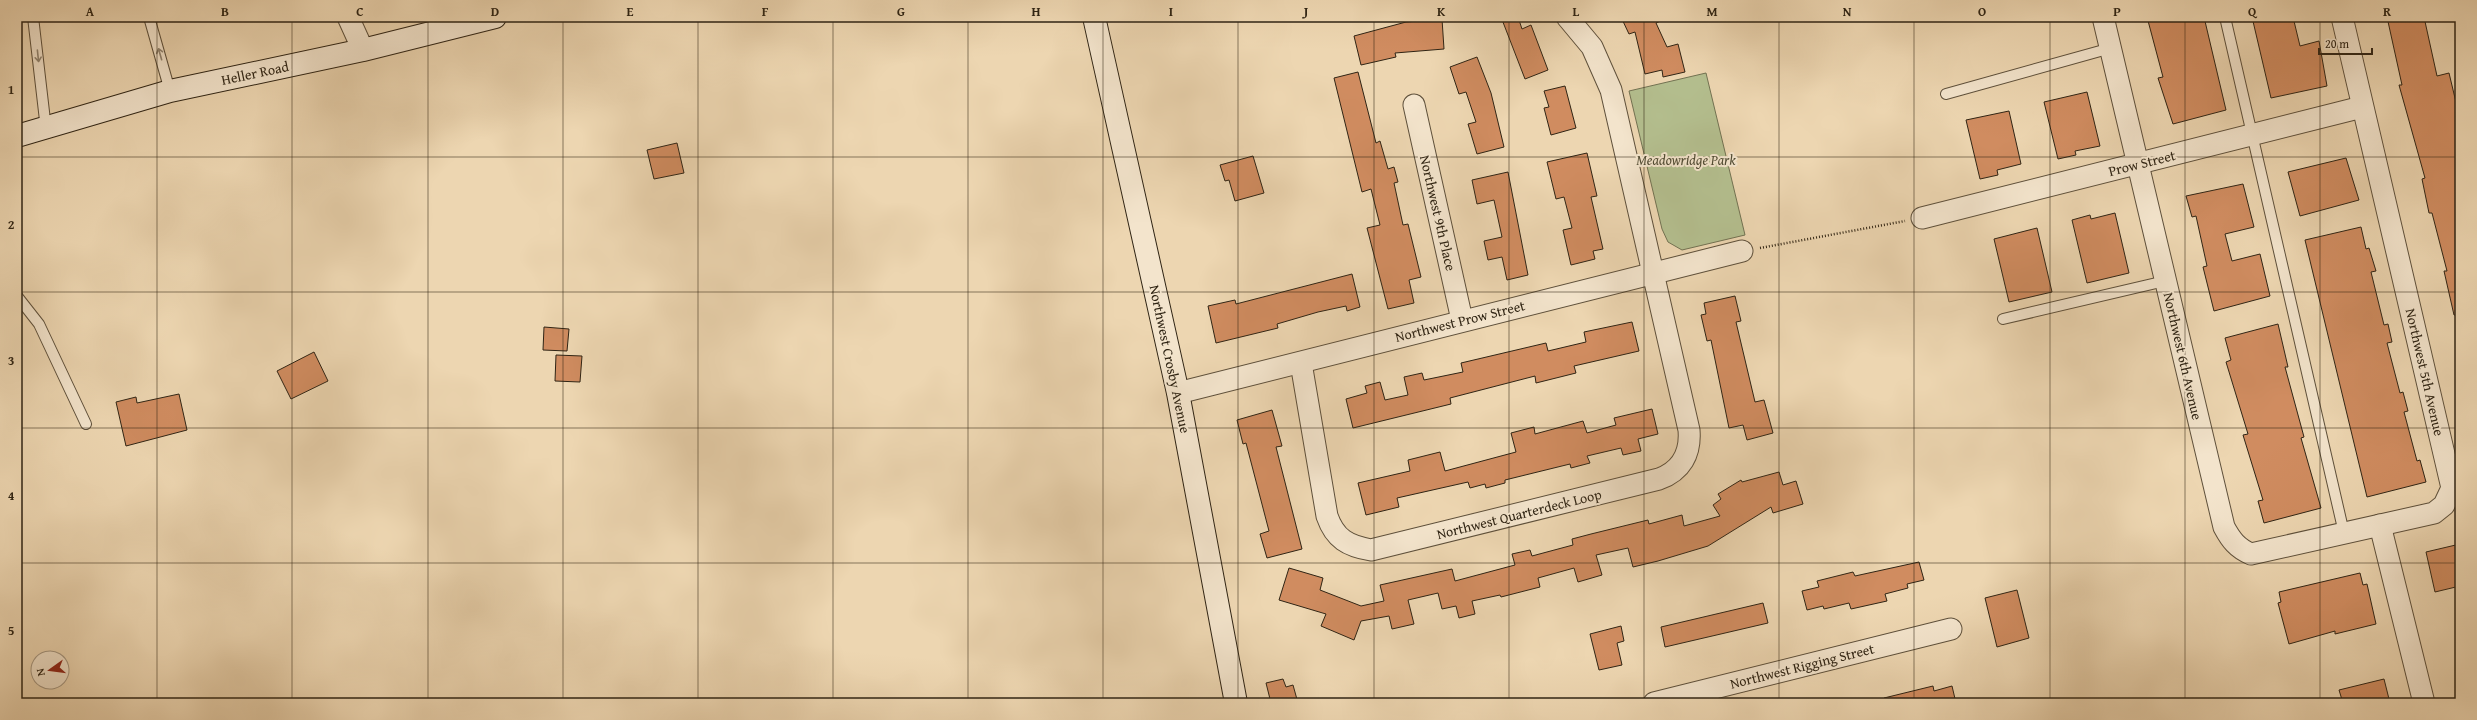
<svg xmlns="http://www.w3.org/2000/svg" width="2477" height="720" font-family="'Gentium Book Plus',serif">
<rect width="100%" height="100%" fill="#edd6b1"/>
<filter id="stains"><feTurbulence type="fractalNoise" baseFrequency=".005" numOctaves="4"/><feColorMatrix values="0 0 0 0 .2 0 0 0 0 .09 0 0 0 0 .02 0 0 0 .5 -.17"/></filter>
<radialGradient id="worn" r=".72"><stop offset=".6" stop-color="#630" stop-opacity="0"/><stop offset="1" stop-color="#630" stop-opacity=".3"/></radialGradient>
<polygon fill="#b4bf8f" stroke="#727252" points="1706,73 1745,235 1682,250 1668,242 1662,229 1629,91"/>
<g fill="#d08c60" stroke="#2f2414">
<polygon points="1501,17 1518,17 1522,29 1531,25 1548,70 1525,79"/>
<polygon points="1621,17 1669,17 1656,23 1667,47 1678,44 1685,72 1663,77 1662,70 1645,74 1635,32 1629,34"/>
<polygon points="2147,17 2204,17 2226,110 2173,124 2158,78 2163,77"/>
<polygon points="2252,17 2293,17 2300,46 2319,41 2327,86 2271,98"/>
<polygon points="2387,17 2424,17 2437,76 2449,73 2460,119 2460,315 2454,315 2444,271 2447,271 2432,213 2429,213 2422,179 2425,178 2399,85 2402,85"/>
<polygon points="1442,19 1444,49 1395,53 1396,57 1361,65 1354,36 1406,22"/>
<polygon points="1477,57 1491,93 1504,147 1477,154 1468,124 1476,122 1466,92 1459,94 1450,67"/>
<polygon points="1358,72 1376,143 1380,141 1388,169 1394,167 1398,182 1394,183 1403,225 1408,224 1421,277 1409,280 1414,303 1388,309 1367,228 1380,225 1371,189 1362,192 1334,78"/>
<polygon points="1565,86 1576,128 1551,135 1544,108 1549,107 1544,91"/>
<polygon points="2087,92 2100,146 2075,151 2076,155 2058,159 2044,102"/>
<polygon points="2009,111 2021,164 1997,170 1998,175 1980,179 1966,120"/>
<polygon points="677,143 684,173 654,179 647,150"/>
<polygon points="1587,153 1597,196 1591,197 1603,249 1593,251 1595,259 1571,265 1563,230 1572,228 1564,197 1556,199 1547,162"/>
<polygon points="1253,156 1264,193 1235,201 1229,180 1225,181 1220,165"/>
<polygon points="2346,158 2359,200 2300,216 2288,172"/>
<polygon points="1508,172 1528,275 1507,280 1502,257 1488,260 1484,241 1502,237 1494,200 1477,204 1472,180"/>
<polygon points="2243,184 2254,227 2225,234 2232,261 2260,254 2270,296 2214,311 2203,267 2207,266 2196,216 2192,217 2186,196"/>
<polygon points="2115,213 2129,273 2087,283 2072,220 2090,215 2091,219"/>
<polygon points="2361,227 2366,249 2369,248 2376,271 2371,272 2384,325 2388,324 2392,342 2387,343 2400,393 2403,392 2408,411 2404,412 2417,461 2420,460 2426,482 2367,497 2305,240"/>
<polygon points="2037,228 2052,292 2009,302 1994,239"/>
<polygon points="1352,274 1360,307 1347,311 1346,306 1318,312 1277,324 1278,328 1216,343 1208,306 1235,300 1236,304"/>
<polygon points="1735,296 1741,321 1736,322 1755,402 1764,400 1773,433 1747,440 1743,425 1729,428 1711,340 1707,341 1701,315 1706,314 1704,303"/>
<polygon points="1632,322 1639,351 1574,366 1576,373 1536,383 1535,376 1450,398 1451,404 1353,428 1346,399 1367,393 1365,386 1380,382 1385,400 1408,395 1404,377 1422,373 1424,380 1463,372 1461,363 1546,343 1548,351 1586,342 1584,332"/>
<polygon points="2278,324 2288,367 2285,367 2304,437 2301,438 2321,508 2264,523 2258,501 2263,500 2243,435 2248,434 2226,362 2231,360 2225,338"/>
<polygon points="544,327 569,329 567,351 543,350"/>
<polygon points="314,352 328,381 291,399 277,371"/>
<polygon points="556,355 582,356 580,382 555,381"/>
<polygon points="179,394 187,430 126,446 116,402 136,397 137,403"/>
<polygon points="1652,409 1658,434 1638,439 1641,451 1623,455 1621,448 1587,456 1590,463 1571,468 1570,464 1505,480 1505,483 1486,488 1485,484 1470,488 1468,482 1397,498 1399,507 1366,515 1358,483 1410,471 1408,460 1440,452 1445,471 1516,452 1511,433 1534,427 1535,434 1583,421 1587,433 1616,425 1614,418"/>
<polygon points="1272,410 1282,446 1276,447 1302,549 1267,558 1260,534 1269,531 1246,443 1243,444 1237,420"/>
<polygon points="1779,472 1783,485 1796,481 1803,504 1773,513 1771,507 1708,546 1658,561 1633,567 1628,548 1596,555 1602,575 1578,582 1574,568 1538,578 1540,587 1501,597 1500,595 1472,601 1475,614 1459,618 1456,606 1442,609 1438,593 1408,600 1414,624 1392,629 1389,616 1361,621 1354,640 1321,626 1326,614 1279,600 1289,568 1323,578 1320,590 1361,606 1384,601 1380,585 1452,569 1455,581 1515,565 1512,554 1530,550 1532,556 1573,545 1572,539 1591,534 1648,520 1649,524 1682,515 1684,526 1720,516 1713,505 1721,499 1718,494 1741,480 1742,482"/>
<polygon points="2460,544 2460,586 2435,592 2426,552"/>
<polygon points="1919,562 1924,580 1907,584 1908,588 1885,594 1887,601 1851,609 1849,603 1824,609 1823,606 1807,610 1802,591 1819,587 1817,581 1853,572 1855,576"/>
<polygon points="2360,573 2363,585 2367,584 2376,624 2335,634 2335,631 2289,644 2278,603 2281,602 2279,592"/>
<polygon points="2017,590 2029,638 1997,647 1985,598"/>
<polygon points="1763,603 1768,623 1665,647 1661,627"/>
<polygon points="1621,626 1624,641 1617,643 1622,665 1599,670 1590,634"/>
<polygon points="1283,679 1286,687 1293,685 1298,703 1271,703 1266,683"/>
<polygon points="2384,679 2390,703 2343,703 2339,690"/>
<polygon points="1933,686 1934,691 1952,686 1956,703 1884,703 1884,698"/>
</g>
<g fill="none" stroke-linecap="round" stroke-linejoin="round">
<defs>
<g id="lane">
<polyline points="33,17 46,129"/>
<polyline points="149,17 170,91"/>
<polyline points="2225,17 2344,533"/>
<polyline points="1946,94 2111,48"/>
<polyline points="17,296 39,324 86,424"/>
<polyline points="2003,319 2165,281"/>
</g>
<g id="street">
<polyline points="348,17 363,50"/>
<path d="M2103 17 2224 527C2231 540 2237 548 2251 554L2434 513 2444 505 2452 488 2342 17"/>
<polyline points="1414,105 1462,320"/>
<polyline points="1922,218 2362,107"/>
<path d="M1301 363 1327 516C1335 539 1348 546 1371 550L1659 479C1681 471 1691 454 1689 430L1611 90 1592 47 1567 17"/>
<polyline points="1178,393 1742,251"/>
<polyline points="2380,525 2424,703"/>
<polyline points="1654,703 1951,629"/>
</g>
<g id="secondary">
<polyline points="1094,17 1178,393 1236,703"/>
<polyline points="17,136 170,91 363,50 495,17"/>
</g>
</defs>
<use href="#lane" stroke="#5e503b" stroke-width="12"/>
<use href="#street" stroke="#5e503b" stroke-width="23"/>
<use href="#secondary" stroke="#2f2414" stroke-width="24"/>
<polyline stroke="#2f2414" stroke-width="2.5" stroke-dasharray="1 2" stroke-linecap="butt" points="1760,248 1905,221"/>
<use href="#lane" stroke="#f3e4cc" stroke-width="10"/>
<use href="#street" stroke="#f3e4cc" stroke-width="21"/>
<use href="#secondary" stroke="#f3e4cc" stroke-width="22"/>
</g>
<defs><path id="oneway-shaft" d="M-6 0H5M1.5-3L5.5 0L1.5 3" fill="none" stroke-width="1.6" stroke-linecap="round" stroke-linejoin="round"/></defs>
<g stroke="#918470">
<use href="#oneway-shaft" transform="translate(160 54) rotate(-106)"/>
<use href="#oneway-shaft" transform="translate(38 56) rotate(84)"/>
</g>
<path fill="none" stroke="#2f2414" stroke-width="1" stroke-opacity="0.55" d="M157 17V703M292 17V703M428 17V703M563 17V703M698 17V703M833 17V703M968 17V703M1103 17V703M1238 17V703M1374 17V703M1509 17V703M1644 17V703M1779 17V703M1914 17V703M2050 17V703M2185 17V703M2320 17V703M17 157H2460M17 292H2460M17 428H2460M17 563H2460"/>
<g text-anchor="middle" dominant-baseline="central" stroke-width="4" stroke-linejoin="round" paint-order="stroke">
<g font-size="14" fill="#2f2414" stroke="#f3e4cc">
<text transform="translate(255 73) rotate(-12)">Heller Road</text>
<text transform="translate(2142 163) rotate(-14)">Prow Street</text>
<text transform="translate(1438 213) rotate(77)">Northwest 9th Place</text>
<text transform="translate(1460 321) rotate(-14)">Northwest Prow Street</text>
<text transform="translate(2183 356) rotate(77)">Northwest 6th Avenue</text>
<text transform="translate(1170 359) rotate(78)">Northwest Crosby Avenue</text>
<text transform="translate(2425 372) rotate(77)">Northwest 5th Avenue</text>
<text transform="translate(1519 514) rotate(-14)">Northwest Quarterdeck Loop</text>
<text transform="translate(1802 666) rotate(-14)">Northwest Rigging Street</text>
</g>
<g font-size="14" font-style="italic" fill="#504b33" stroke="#f3e4cc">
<text x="1686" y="160">Meadowridge Park</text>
</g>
</g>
<rect width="2477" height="720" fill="none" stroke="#edd6b1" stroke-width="44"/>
<g transform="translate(50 670) rotate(256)"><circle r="19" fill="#f3e4cc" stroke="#a59782"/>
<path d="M0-3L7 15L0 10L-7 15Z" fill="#8f2418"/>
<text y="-6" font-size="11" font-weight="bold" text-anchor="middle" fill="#2f2414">N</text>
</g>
<path d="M2319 48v6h53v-6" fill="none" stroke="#2f2414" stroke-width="2"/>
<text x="2325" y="48" font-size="12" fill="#2f2414" stroke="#f3e4cc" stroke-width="3" paint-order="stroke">20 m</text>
<rect x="22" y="22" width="2433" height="676" fill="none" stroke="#2f2414" stroke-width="1.5"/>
<g font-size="13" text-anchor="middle" font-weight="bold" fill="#2f2414">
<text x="90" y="16">A</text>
<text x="225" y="16">B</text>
<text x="360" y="16">C</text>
<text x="495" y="16">D</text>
<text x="630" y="16">E</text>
<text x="765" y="16">F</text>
<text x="901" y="16">G</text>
<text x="1036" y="16">H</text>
<text x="1171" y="16">I</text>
<text x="1306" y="16">J</text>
<text x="1441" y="16">K</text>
<text x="1576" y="16">L</text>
<text x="1712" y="16">M</text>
<text x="1847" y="16">N</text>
<text x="1982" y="16">O</text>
<text x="2117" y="16">P</text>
<text x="2252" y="16">Q</text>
<text x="2387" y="16">R</text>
<text x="11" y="94">1</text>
<text x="11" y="229">2</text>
<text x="11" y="365">3</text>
<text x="11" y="500">4</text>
<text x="11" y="635">5</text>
</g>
<rect width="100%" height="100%" filter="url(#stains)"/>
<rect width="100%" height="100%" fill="url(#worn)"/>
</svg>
